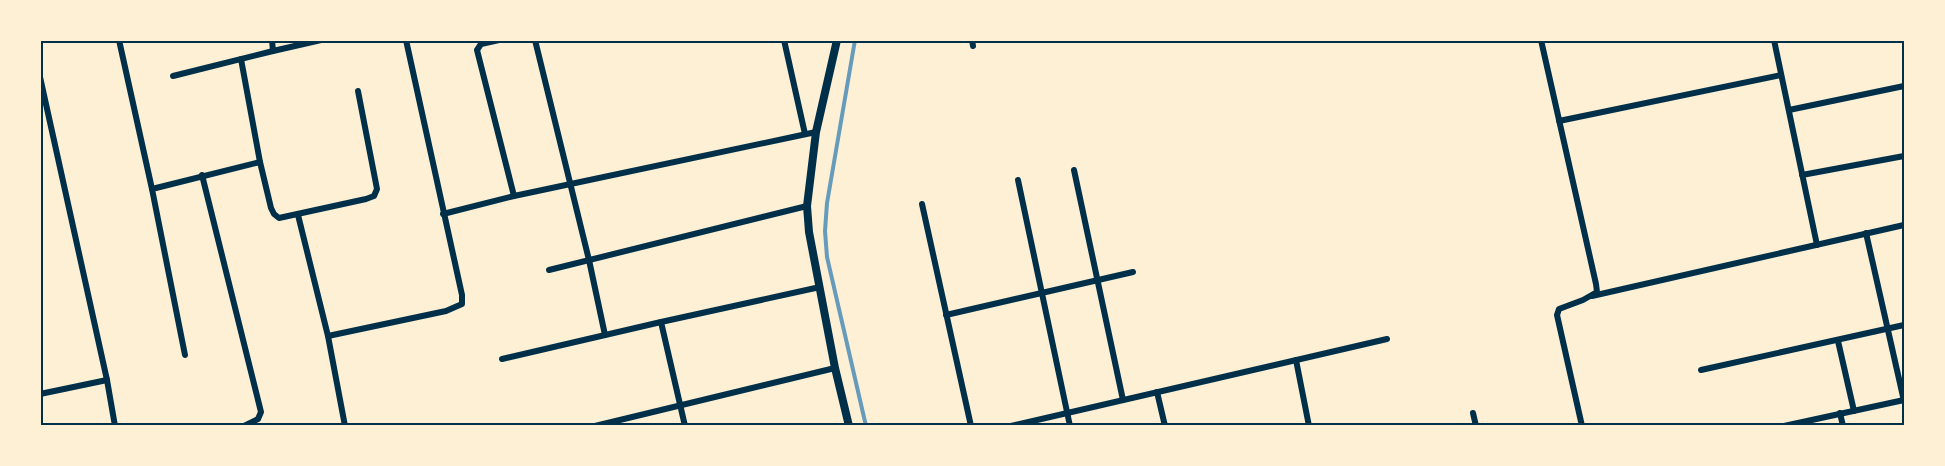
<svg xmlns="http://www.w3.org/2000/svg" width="1945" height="466" font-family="'Archivo Narrow',sans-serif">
<rect width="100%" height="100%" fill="#fdf0d5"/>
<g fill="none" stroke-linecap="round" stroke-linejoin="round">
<polyline stroke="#669bbc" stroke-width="4" points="855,40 827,203 825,231 827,257 866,426"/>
<g stroke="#003049" stroke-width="6">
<polyline points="119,40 152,189"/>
<polyline points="272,40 273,51 321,40"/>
<polyline points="499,40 481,44 477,50 514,196"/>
<polyline points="535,40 589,260 605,335"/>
<polyline points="784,40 805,134"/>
<polyline points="972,40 973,46"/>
<polyline points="1541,40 1596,284 1597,292 1583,300 1559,309 1557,315 1582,426"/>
<polyline points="1774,40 1817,245"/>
<polyline points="241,59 260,162 271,208 274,214 279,218 366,199 374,196 377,189 358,91"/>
<polyline points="173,76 273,51"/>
<polyline points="40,77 107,380 115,426"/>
<polyline points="1789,110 1904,86"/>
<polyline points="1559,121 1781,75"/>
<polyline points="1074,170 1123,400"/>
<polyline points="202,175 261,412 258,419 244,426"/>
<polyline points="1802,175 1904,156"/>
<polyline points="1018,180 1070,426"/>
<polyline points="922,204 971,426"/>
<polyline points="443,214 514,196 816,132"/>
<polyline points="298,215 328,336 345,426"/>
<polyline points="1866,233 1904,401"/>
<polyline points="549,270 807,206"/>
<polyline points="1592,296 1904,225"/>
<polyline points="946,315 1133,272"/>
<polyline points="328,336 446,311 462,304 462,295 406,40"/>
<polyline points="1838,341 1854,411"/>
<polyline points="185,355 152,189 260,162"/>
<polyline points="502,359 661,322"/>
<polyline points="1296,360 1309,426"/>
<polyline points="1701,370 1904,325"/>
<polyline points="1157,392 1165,426"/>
<polyline points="40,394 107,380"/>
<polyline points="1473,413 1476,426"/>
<polyline points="1840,413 1843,426"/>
<polyline points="595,426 835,368"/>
<polyline points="685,426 661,322 820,287"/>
<polyline points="1011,426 1387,339"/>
<polyline points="1784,426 1904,400"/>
</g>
<polyline stroke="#003049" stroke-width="8" points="837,40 816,132 807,206 809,232 835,368 849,426"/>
</g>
<rect width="1945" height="466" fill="none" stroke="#fdf0d5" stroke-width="84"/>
<rect x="42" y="42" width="1861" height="382" fill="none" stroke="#003049" stroke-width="2"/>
</svg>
